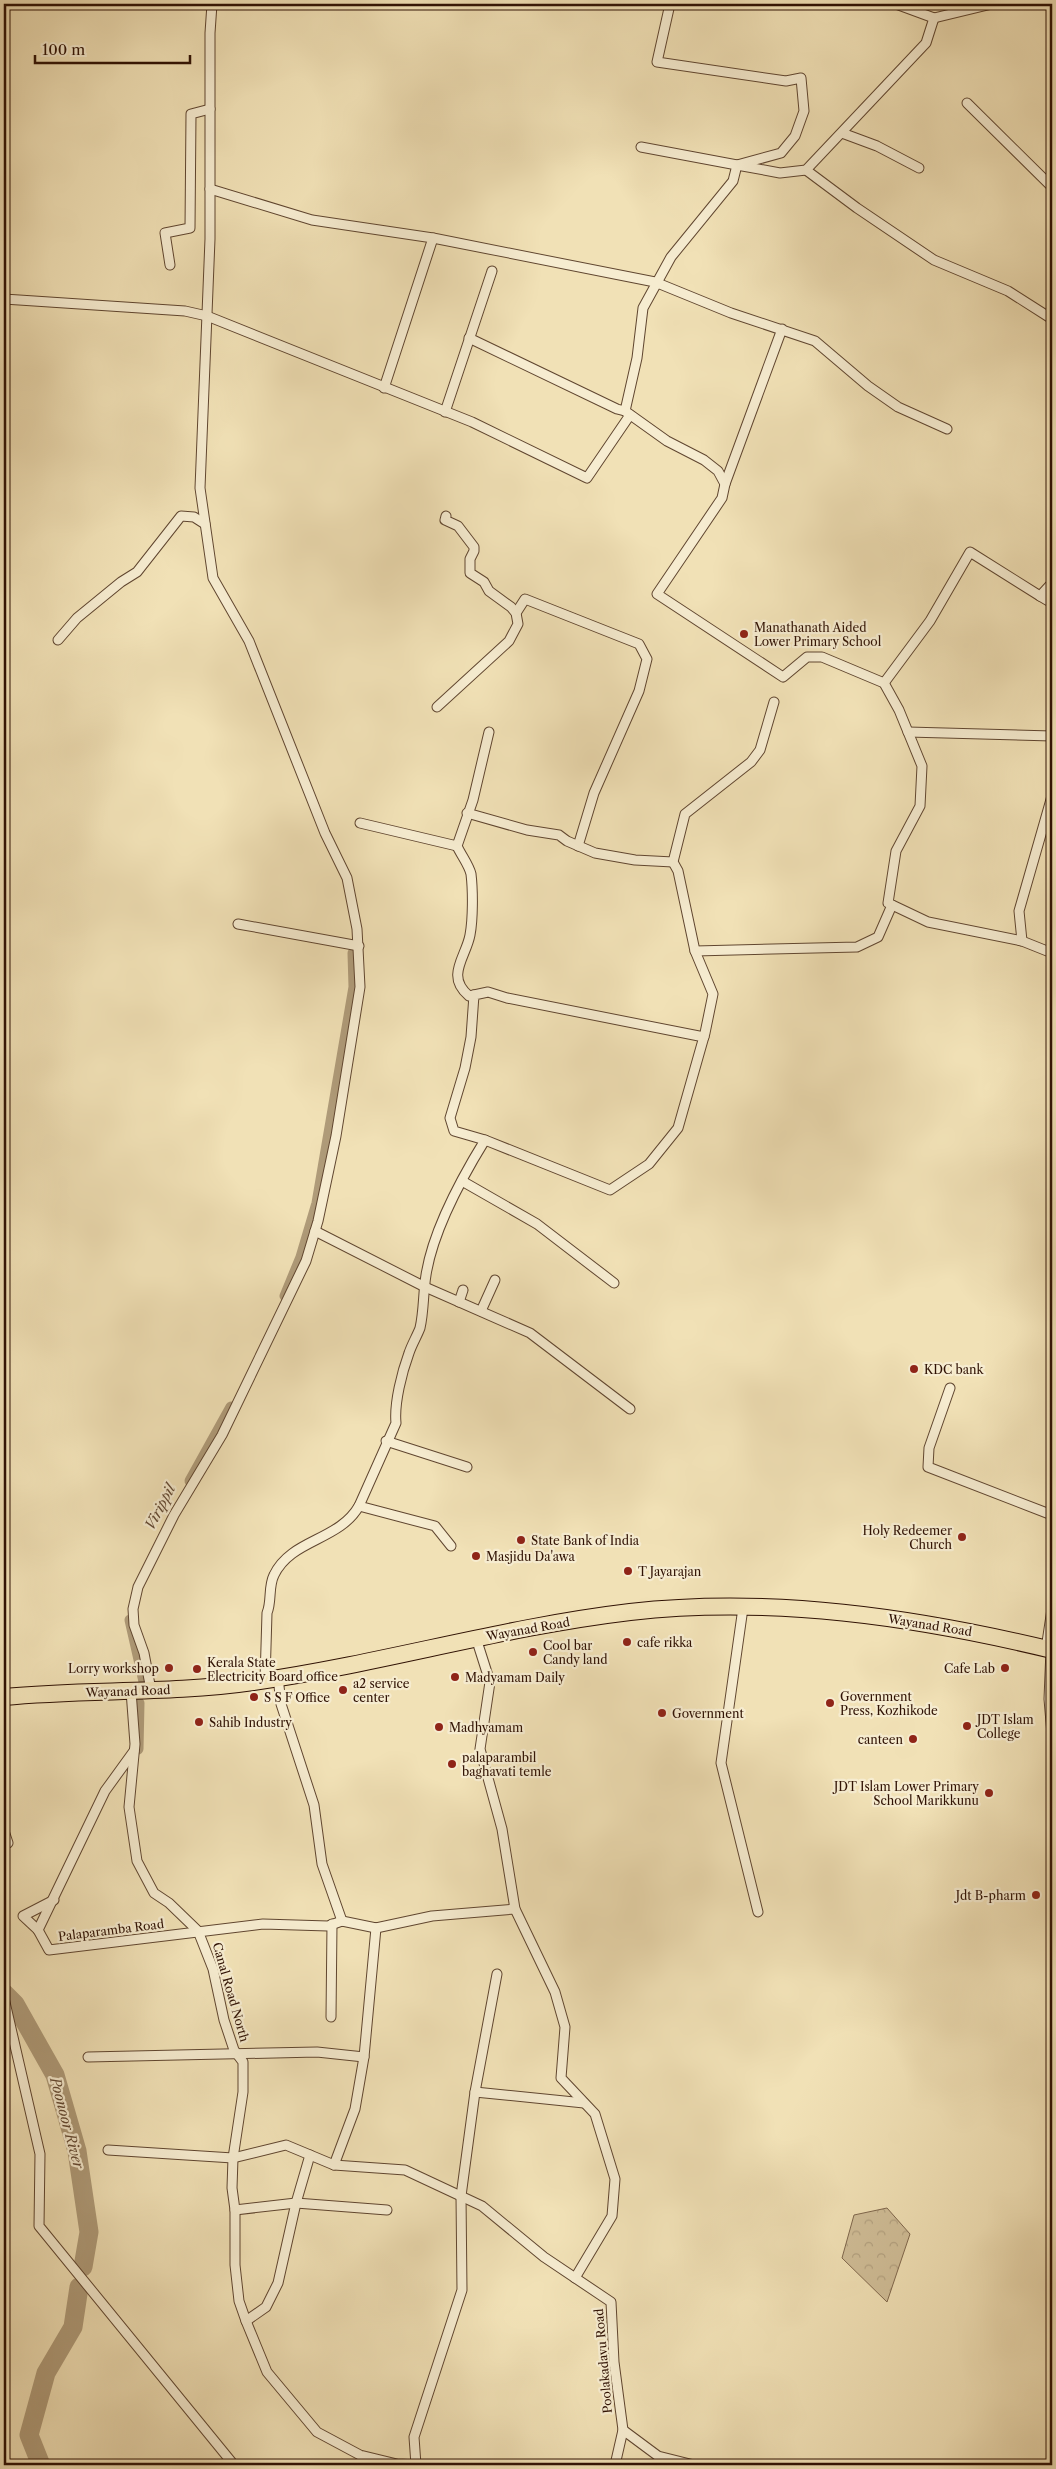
<svg xmlns="http://www.w3.org/2000/svg" width="1056" height="2469" font-family="'Libre Caslon Text',serif">
<defs>
<pattern id="forest-crowns" width="20" height="18" patternUnits="userSpaceOnUse" patternTransform="scale(1.25)"><rect width="20" height="18" fill="#d0be98"/><path d="M2 6a3 3 0 1 1 6 0M12 15a3 3 0 1 1 6 0" fill="none" stroke="#b3a281"/></pattern>
</defs>
<rect width="100%" height="100%" fill="#f1e1b6"/>
<filter id="stains"><feTurbulence type="fractalNoise" baseFrequency=".004" numOctaves="4"/><feColorMatrix values="0 0 0 0 .2 0 0 0 0 .09 0 0 0 0 .02 0 0 0 .5 -.17"/></filter>
<radialGradient id="worn" r=".72"><stop offset=".6" stop-color="#630" stop-opacity="0"/><stop offset="1" stop-color="#630" stop-opacity=".3"/></radialGradient>
<polygon fill="url(#forest-crowns)" stroke="#80684e" points="887,2208 910,2234 887,2302 842,2258 854,2215"/>
<g fill="none" stroke-linecap="round" stroke-linejoin="round">
<g stroke="#af9b79" stroke-width="11">
<polyline points="285,1296 301,1257 317,1203 354,987 353,953"/>
<polyline points="190,1481 231,1407"/>
<polyline points="130,1620 145,1686"/>
<polyline points="138,1749 139,1703"/>
</g>
<g stroke="#af9b79" stroke-width="19">
<polyline points="4,1993 15,2004 55,2075 77,2151 89,2232 83,2267"/>
<polyline points="41,2465 29,2435 46,2373 73,2327 79,2287"/>
</g>
<defs>
<g id="street">
<polyline points="896,4 934,18 992,4"/>
<polyline points="934,18 926,43 806,170 780,173 737,165 733,181 671,257 643,308 637,358 625,411 667,441 704,460 718,471 725,484 722,498 657,594 783,677 807,657 822,657 884,683 899,710 922,766 920,806 896,851 888,903 928,922 1022,941 1052,953"/>
<polyline points="967,103 1052,187"/>
<polyline points="842,133 877,146 919,168"/>
<polyline points="641,147 737,165 781,153 795,136 804,111 801,78 786,81 657,62 670,4"/>
<polyline points="806,170 857,208 934,260 1008,291 1052,319"/>
<polyline points="210,189 312,220 433,238 655,282 731,313 815,341 868,386 898,407 947,429"/>
<polyline points="170,265 165,233 190,228 191,114 210,109"/>
<polyline points="4,299 185,311 207,316 472,422 587,478 630,415"/>
<polyline points="469,338 617,409 625,411"/>
<polyline points="384,388 433,238"/>
<polyline points="445,412 492,271"/>
<polyline points="725,484 782,329"/>
<polyline points="1040,596 1052,603"/>
<polyline points="516,613 525,599 639,644 647,659 639,691 594,793 578,846"/>
<polyline points="58,640 77,618 121,582 137,572 181,516 194,517 205,524"/>
<polyline points="884,683 930,621 970,552 1040,596 1052,583"/>
<polyline points="437,707 509,641 518,624 516,613 511,607 489,591 484,582 470,573 470,559 474,551 474,547 458,526 445,520 446,516"/>
<polyline points="908,732 1052,736"/>
<polyline points="467,813 527,830 559,835 567,841 595,853 635,860 673,862"/>
<polyline points="360,823 457,846"/>
<polyline points="238,924 359,946"/>
<polyline points="1022,941 1019,911 1052,796"/>
<polyline points="695,951 857,947 878,937 892,905"/>
<path d="M474 995 469 996C445 976 466 957 470 935 473 919 473 891 471 874 469 865 461 855 457 846L473 800 489 732"/>
<polyline points="485,1140 610,1190 649,1164 678,1128 705,1033 713,994 695,951 678,871 673,862 685,814 751,762 760,750 774,702"/>
<polyline points="462,1181 537,1224 614,1283"/>
<polyline points="315,1231 425,1287 530,1333 630,1409"/>
<polyline points="459,1302 463,1290"/>
<polyline points="481,1311 495,1280"/>
<polyline points="950,1388 929,1448 928,1467 1052,1515"/>
<polyline points="386,1441 467,1467"/>
<polyline points="359,1506 435,1526 451,1546"/>
<polyline points="743,1608 721,1763 758,1912"/>
<polyline points="476,1638 490,1682 480,1749 502,1829 515,1909 555,1992 565,2027 561,2078 595,2114 615,2179 612,2216 575,2278"/>
<polyline points="1046,1649 1052,1609"/>
<polyline points="1051,1650 1049,1699 1052,1734"/>
<polyline points="278,1677 281,1704 314,1805 322,1864 342,1921"/>
<path d="M265 1680 267 1613C272 1601 268 1587 274 1575 291 1539 339 1541 359 1506L396 1423C394 1403 402 1372 409 1353 412 1344 417 1336 420 1328 424 1311 423 1293 426 1275 433 1230 461 1179 485 1140L454 1131 450 1118 465 1068 471 1037 474 995 488 992 507 998 704 1037"/>
<polyline points="151,1690 144,1653 134,1625 133,1609 138,1587 174,1515 222,1435 306,1261 318,1221 336,1136 360,987 357,929 347,878 325,833 249,641 213,578 200,488 210,239 210,33 212,4"/>
<polyline points="131,1691 135,1744 129,1807 137,1861 154,1893 169,1903 198,1931 213,1969 224,2020 234,2050 243,2062 243,2092 233,2158 232,2188 235,2210 235,2265 239,2301 246,2321 267,2372 317,2432 360,2455 397,2464 418,2465"/>
<polyline points="134,1751 105,1791 38,1930 49,1950 263,1924 328,1926 342,1921"/>
<polyline points="4,1831 8,1843"/>
<polyline points="342,1921 376,1928 432,1916 515,1909"/>
<polyline points="38,1930 23,1916 54,1900"/>
<polyline points="4,1998 40,2154 39,2226 234,2465"/>
<polyline points="331,2017 332,1924"/>
<polyline points="88,2057 317,2052 364,2057"/>
<polyline points="475,2092 584,2103"/>
<polyline points="108,2150 233,2158 286,2145 334,2165 405,2170 482,2206 544,2257 611,2302 614,2362 623,2430 615,2465"/>
<polyline points="334,2165 355,2109 364,2057 376,1928"/>
<polyline points="235,2210 296,2203 387,2210"/>
<polyline points="246,2321 266,2307 278,2283 296,2203 310,2155"/>
<polyline points="623,2430 658,2456 694,2465"/>
<polyline points="416,2465 414,2437 462,2290 461,2196 475,2092 497,1974"/>
</g>
<path id="highway" d="M4 1697C87 1689 171 1694 253 1682 380 1664 503 1627 630 1612 772 1596 915 1617 1052 1650"/>
</defs>
<use href="#street" stroke="#604630" stroke-width="11"/>
<use href="#highway" stroke="#301204" stroke-width="18"/>
<use href="#street" stroke="#f6ecd0" stroke-width="9"/>
<use href="#highway" stroke="#f1e1b6" stroke-width="16"/>
</g>
<g fill="#8f2418" stroke="#f6ecd0" stroke-width="2">
<circle cx="744" cy="634" r="5"/>
<circle cx="914" cy="1369" r="5"/>
<circle cx="962" cy="1537" r="5"/>
<circle cx="521" cy="1540" r="5"/>
<circle cx="476" cy="1556" r="5"/>
<circle cx="628" cy="1571" r="5"/>
<circle cx="627" cy="1642" r="5"/>
<circle cx="533" cy="1652" r="5"/>
<circle cx="169" cy="1668" r="5"/>
<circle cx="1005" cy="1668" r="5"/>
<circle cx="197" cy="1669" r="5"/>
<circle cx="455" cy="1677" r="5"/>
<circle cx="343" cy="1690" r="5"/>
<circle cx="254" cy="1697" r="5"/>
<circle cx="830" cy="1703" r="5"/>
<circle cx="662" cy="1713" r="5"/>
<circle cx="199" cy="1722" r="5"/>
<circle cx="967" cy="1726" r="5"/>
<circle cx="439" cy="1727" r="5"/>
<circle cx="913" cy="1739" r="5"/>
<circle cx="452" cy="1764" r="5"/>
<circle cx="989" cy="1793" r="5"/>
<circle cx="1036" cy="1895" r="5"/>
</g>
<g text-anchor="middle" dominant-baseline="central" stroke-width="4.5" stroke-linejoin="round" paint-order="stroke">
<g font-size="12" fill="#301204" stroke="#f6ecd0" text-anchor="start">
<text x="754" y="627">Manathanath Aided<tspan x="754" dy="14">Lower Primary School</tspan></text>
<text x="924" y="1369">KDC bank</text>
<text x="952" y="1530" text-anchor="end">Holy Redeemer<tspan x="952" dy="14">Church</tspan></text>
<text x="531" y="1540">State Bank of India</text>
<text x="486" y="1556">Masjidu Da'awa</text>
<text x="638" y="1571">T Jayarajan</text>
<text x="637" y="1642">cafe rikka</text>
<text x="543" y="1645">Cool bar<tspan x="543" dy="14">Candy land</tspan></text>
<text x="207" y="1662">Kerala State<tspan x="207" dy="14">Electricity Board office</tspan></text>
<text x="159" y="1668" text-anchor="end">Lorry workshop</text>
<text x="995" y="1668" text-anchor="end">Cafe Lab</text>
<text x="465" y="1677">Madyamam Daily</text>
<text x="353" y="1683">a2 service<tspan x="353" dy="14">center</tspan></text>
<text x="840" y="1696">Government<tspan x="840" dy="14">Press, Kozhikode</tspan></text>
<text x="264" y="1697">S S F Office</text>
<text x="672" y="1713">Government</text>
<text x="977" y="1719">JDT Islam<tspan x="977" dy="14">College</tspan></text>
<text x="209" y="1722">Sahib Industry</text>
<text x="449" y="1727">Madhyamam</text>
<text x="903" y="1739" text-anchor="end">canteen</text>
<text x="462" y="1757">palaparambil<tspan x="462" dy="14">baghavati temle</tspan></text>
<text x="979" y="1786" text-anchor="end">JDT Islam Lower Primary<tspan x="979" dy="14">School Marikkunu</tspan></text>
<text x="1026" y="1895" text-anchor="end">Jdt B-pharm</text>
</g>
<g font-size="12" fill="#301204" stroke="#f6ecd0">
<text transform="translate(930 1625) rotate(9)">Wayanad Road</text>
<text transform="translate(528 1629) rotate(-10)">Wayanad Road</text>
<text transform="translate(128 1691) rotate(-2)">Wayanad Road</text>
<text transform="translate(111 1930) rotate(-7)">Palaparamba Road</text>
<text transform="translate(231 1992) rotate(74)">Canal Road North</text>
<text transform="translate(603 2361) rotate(-95)">Poolakadavu Road</text>
</g>
<g font-size="14" font-style="italic" fill="#634933" stroke="#f6ecd0">
<text transform="translate(160 1507) rotate(-62)">Virippil</text>
<text transform="translate(67 2123) rotate(75)">Poonoor River</text>
</g>
</g>
<rect width="1056" height="2469" fill="none" stroke="#f1e1b6" stroke-width="20"/>
<rect x="5" y="5" width="1046" height="2459" fill="none" stroke="#301204" stroke-width="2.5"/>
<rect x="10" y="10" width="1036" height="2449" fill="none" stroke="#301204"/>
<path d="M35 55v8h155v-8" fill="none" stroke="#301204" stroke-width="2.5"/>
<text x="42" y="55" font-size="15" fill="#301204" stroke="#f6ecd0" stroke-width="4" paint-order="stroke">100 m</text>
<rect width="100%" height="100%" filter="url(#stains)"/>
<rect width="100%" height="100%" fill="url(#worn)"/>
</svg>
